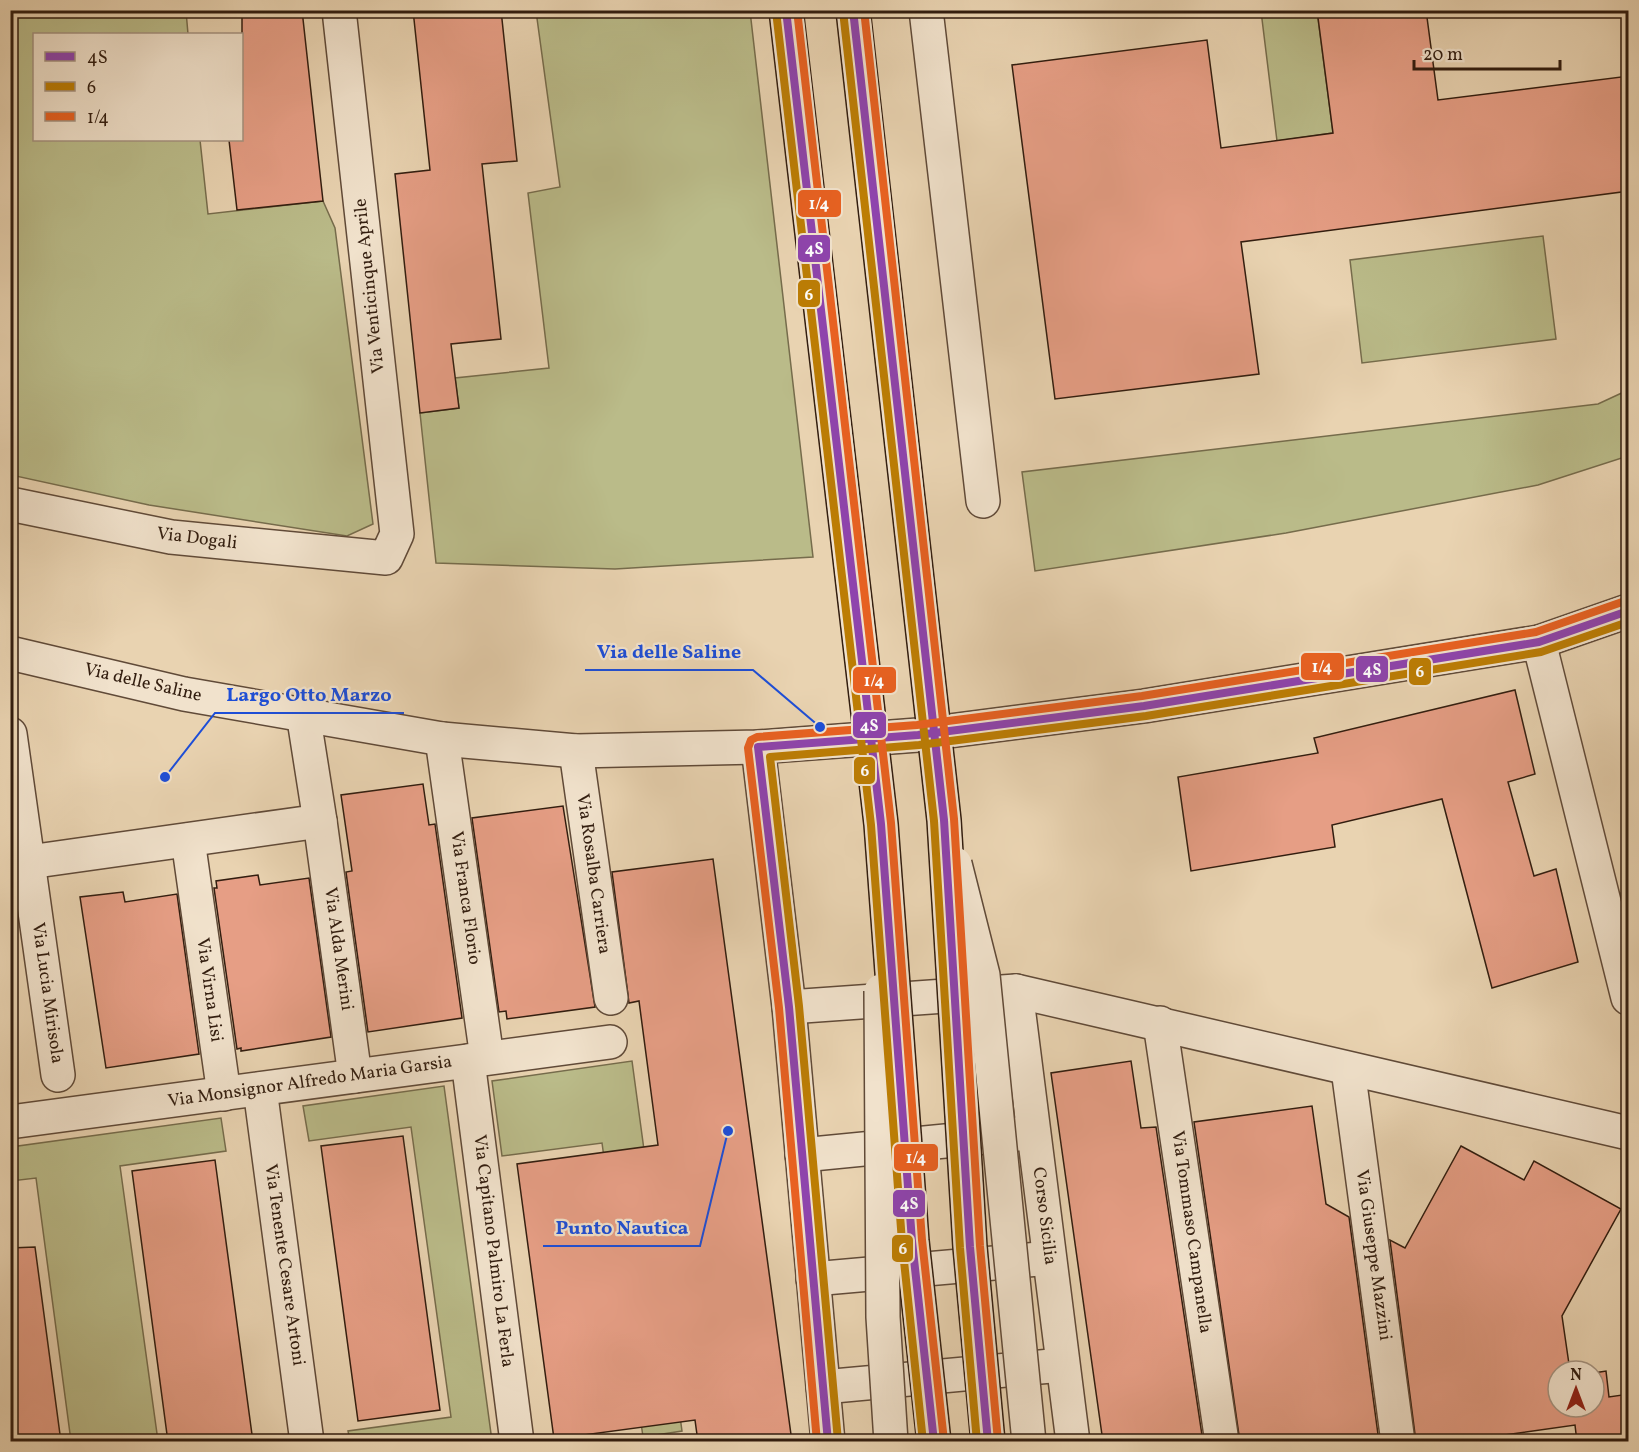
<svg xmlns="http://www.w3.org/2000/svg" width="1639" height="1452" font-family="Vollkorn,serif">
<rect width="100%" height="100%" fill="#e9d3b1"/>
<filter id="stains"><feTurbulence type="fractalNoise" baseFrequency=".00333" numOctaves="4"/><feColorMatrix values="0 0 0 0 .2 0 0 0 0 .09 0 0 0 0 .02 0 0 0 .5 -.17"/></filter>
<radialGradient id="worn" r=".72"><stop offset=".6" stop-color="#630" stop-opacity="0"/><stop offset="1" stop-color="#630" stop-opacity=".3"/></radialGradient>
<g fill="#babb89" stroke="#766c4c" stroke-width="1.5">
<polygon points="11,11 186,11 188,34 34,34 34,140 200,140 208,214 323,201 335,228 373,524 347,536 149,505 11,475"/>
<polygon points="536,11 750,11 813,557 615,569 436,563 420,413 459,408 455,378 549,368 528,193 560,187"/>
<polygon points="1261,11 1317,11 1333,133 1277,141"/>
<polygon points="1543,236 1556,339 1362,363 1350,260"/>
<polygon points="1626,391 1628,456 1538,485 1286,533 1035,571 1022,472 1598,404"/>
<polygon points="1628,891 1628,925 1621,893"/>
<polygon points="632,1061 682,1431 643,1437 602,1143 502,1156 492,1081"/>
<polygon points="444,1086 492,1441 350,1441 348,1431 451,1417 411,1127 309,1141 303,1106"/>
<polygon points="221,1118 226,1151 120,1166 158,1441 71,1441 36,1178 11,1181 11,1147"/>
</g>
<g fill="#e69e85" stroke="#321d0f" stroke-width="1.5">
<polygon points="242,10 302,10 323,201 237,210 229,140 242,140"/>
<polygon points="413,10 501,10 517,161 482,164 501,339 451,344 459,408 420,413 395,174 430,170"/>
<polygon points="1317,10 1426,10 1438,100 1629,76 1629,191 1241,242 1259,374 1055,399 1012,65 1207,40 1221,148 1333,133"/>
<polygon points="1515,690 1535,774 1508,782 1534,876 1556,869 1578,962 1492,988 1442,799 1332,825 1335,847 1191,871 1178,777 1318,753 1314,738"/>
<polygon points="423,784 429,825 435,824 462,1018 368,1032 346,872 352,871 341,795"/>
<polygon points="563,806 595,1007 507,1019 506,1011 499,1012 472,818"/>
<polygon points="713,859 792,1442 698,1442 695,1420 554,1439 517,1164 658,1145 639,1001 629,1003 612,872"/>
<polygon points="258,875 260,885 309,878 331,1037 241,1051 241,1048 237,1049 214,888 217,888 216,881"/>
<polygon points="123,892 125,902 177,894 199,1054 106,1068 80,897"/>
<polygon points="1131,1061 1141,1128 1156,1127 1203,1442 1103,1442 1051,1073"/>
<polygon points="1312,1106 1326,1204 1349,1217 1379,1442 1240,1442 1194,1122"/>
<polygon points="403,1136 440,1410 358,1421 321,1146"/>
<polygon points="1461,1146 1524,1180 1534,1161 1621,1209 1562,1316 1570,1371 1558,1371 1558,1407 1594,1407 1594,1373 1606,1371 1609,1397 1629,1394 1629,1442 1577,1442 1575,1425 1454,1442 1416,1442 1390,1240 1405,1248"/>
<polygon points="215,1160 253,1442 168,1442 132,1171"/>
<polygon points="35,1247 61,1442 10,1442 10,1248"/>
</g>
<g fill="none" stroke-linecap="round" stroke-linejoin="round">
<defs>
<g id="minor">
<polyline points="926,10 983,501"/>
<polyline points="10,504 171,537 386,558 397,534 339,10"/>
<polyline points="1539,642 1628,998"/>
<polyline points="10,734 58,1075"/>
<polyline points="442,739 487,1058"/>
<polyline points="758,747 789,1007 828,1442"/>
<polyline points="576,751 611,998"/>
<polyline points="320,821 355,1076"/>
<polyline points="188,840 224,1094"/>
<polyline points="29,862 320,821 303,713"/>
<polyline points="1016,991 1073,1442"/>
<polyline points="789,1007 1016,991 1628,1133"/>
<polyline points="1160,1023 1222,1442"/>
<polyline points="468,1061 517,1442"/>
<polyline points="1348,1069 1398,1442"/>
<polyline points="260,1089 307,1442"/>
<polyline points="10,1122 610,1042"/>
<polyline points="802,1155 1027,1133"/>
<polyline points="813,1279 1039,1259"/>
<polyline points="823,1387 1051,1366"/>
</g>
<polyline id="tertiary" points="10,653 184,694 442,739 576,751 758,747 918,735 1144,706 1539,642 1628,611"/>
</defs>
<use href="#minor" stroke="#604a38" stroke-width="36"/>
<use href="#tertiary" stroke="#604a38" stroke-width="36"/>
<use href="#minor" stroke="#f1e2cc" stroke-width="33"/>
<use href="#tertiary" stroke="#f1e2cc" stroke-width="33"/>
<defs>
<g id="tertiary-bridge">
<polyline points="955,864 983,975 1029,1442"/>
<polyline points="881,991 883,1317 891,1442"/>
</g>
<g id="secondary-bridge">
<polyline points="786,10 881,824 912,1241 934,1442"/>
<polyline points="853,10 944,820 970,1247 988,1442"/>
</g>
</defs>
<use href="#tertiary-bridge" stroke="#604a38" stroke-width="36" stroke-linecap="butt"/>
<use href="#secondary-bridge" stroke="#321d0f" stroke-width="36" stroke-linecap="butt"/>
<use href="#tertiary-bridge" stroke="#f1e2cc" stroke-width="33"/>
<use href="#secondary-bridge" stroke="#f1e2cc" stroke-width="33"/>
<defs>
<g id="bus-1">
<polyline points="786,10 881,824 912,1241 934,1442"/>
<polyline points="853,10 944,820 970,1247 988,1442"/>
<polyline points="828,1442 789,1007 758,747 918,735 1144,706 1539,642 1628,611"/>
</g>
<g id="bus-2">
<polyline points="776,11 871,825 902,1242 923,1442"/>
<polyline points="843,11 934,821 960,1248 977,1442"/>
<polyline points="838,1441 799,1006 770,757 919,745 1146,716 1541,652 1628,622"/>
</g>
<g id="bus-3">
<polyline points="797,10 891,823 922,1240 944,1441"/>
<polyline points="864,10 954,819 980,1246 998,1441"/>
<polyline points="817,1442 779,1008 748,748 751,740 757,737 917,725 1142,696 1536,632 1625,601"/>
</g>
</defs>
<use href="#bus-1" stroke="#f1e2cc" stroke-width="12"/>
<use href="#bus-2" stroke="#f1e2cc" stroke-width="12"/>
<use href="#bus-3" stroke="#f1e2cc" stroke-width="12"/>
<use href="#bus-1" stroke="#8e44ad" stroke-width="8"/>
<use href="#bus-2" stroke="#bc7d04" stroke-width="8"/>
<use href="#bus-3" stroke="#e86121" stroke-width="8"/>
</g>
<g text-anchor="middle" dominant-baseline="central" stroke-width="4.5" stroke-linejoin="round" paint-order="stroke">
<g font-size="18" fill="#321d0f" stroke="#f1e2cc">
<text transform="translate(370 286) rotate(-96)">Via Venticinque Aprile</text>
<text transform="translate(197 539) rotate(7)">Via Dogali</text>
<text transform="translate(143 683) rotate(13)">Via delle Saline</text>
<text transform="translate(593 874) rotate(82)">Via Rosalba Carriera</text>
<text transform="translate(465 898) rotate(82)">Via Franca Florio</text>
<text transform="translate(338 949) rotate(82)">Via Alda Merini</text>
<text transform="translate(209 990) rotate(82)">Via Virna Lisi</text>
<text transform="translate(47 993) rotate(82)">Via Lucia Mirisola</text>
<text transform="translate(310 1082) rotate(-8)">Via Monsignor Alfredo Maria Garsia</text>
<text transform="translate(1044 1216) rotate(83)">Corso Sicilia</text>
<text transform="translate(1191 1232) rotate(82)">Via Tommaso Campanella</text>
<text transform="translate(493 1251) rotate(83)">Via Capitano Palmiro La Ferla</text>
<text transform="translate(1373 1255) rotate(82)">Via Giuseppe Mazzini</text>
<text transform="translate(284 1265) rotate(82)">Via Tenente Cesare Artoni</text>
</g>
</g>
<path fill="none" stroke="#1d4ed8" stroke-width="2" d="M820 727L753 670H585M165 777L215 713H404M728 1131L700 1246H543"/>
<g fill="#1d4ed8" stroke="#f1e2cc" stroke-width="2">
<circle cx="820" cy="727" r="6"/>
<circle cx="165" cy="777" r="6"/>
<circle cx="728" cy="1131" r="6"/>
</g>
<g font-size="20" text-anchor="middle" font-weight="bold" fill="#1d4ed8" stroke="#f1e2cc" stroke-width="4.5" stroke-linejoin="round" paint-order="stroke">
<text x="669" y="658">Via delle Saline</text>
<text x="309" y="701">Largo Otto Marzo</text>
<text x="622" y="1234">Punto Nautica</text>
</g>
<g stroke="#f1e2cc" stroke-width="2">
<rect x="797" y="189" width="45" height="29" rx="6" fill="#e86121"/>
<rect x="797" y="234" width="34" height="29" rx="6" fill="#8e44ad"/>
<rect x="797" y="279" width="24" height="29" rx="6" fill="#bc7d04"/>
<rect x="1300" y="652" width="45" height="29" rx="6" fill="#e86121"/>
<rect x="1355" y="655" width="34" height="28" rx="6" fill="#8e44ad"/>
<rect x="1408" y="657" width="24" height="29" rx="6" fill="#bc7d04"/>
<rect x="852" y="666" width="45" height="28" rx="6" fill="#e86121"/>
<rect x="852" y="711" width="35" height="28" rx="6" fill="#8e44ad"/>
<rect x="853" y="756" width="23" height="29" rx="6" fill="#bc7d04"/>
<rect x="893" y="1143" width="46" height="29" rx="6" fill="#e86121"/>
<rect x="892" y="1189" width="34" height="29" rx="6" fill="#8e44ad"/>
<rect x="891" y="1234" width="23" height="29" rx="6" fill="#bc7d04"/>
</g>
<g font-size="16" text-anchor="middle" font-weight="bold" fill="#fff">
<text x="819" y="209">1/4</text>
<text x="814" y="254">4S</text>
<text x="809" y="300">6</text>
<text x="1322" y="672">1/4</text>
<text x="1372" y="675">4S</text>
<text x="1420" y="677">6</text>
<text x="874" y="686">1/4</text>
<text x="869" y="731">4S</text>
<text x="865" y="776">6</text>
<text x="916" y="1163">1/4</text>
<text x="909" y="1209">4S</text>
<text x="903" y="1254">6</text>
</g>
<rect width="1639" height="1452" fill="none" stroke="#e9d3b1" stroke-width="36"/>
<rect x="12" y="12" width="1615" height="1428" fill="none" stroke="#321d0f" stroke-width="3"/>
<rect x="18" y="18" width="1603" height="1416" fill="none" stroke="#321d0f" stroke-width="1.5"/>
<rect x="33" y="33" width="210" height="108" fill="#f1e2cc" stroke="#a59380" stroke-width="1.5"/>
<rect x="45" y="52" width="30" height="9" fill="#8e44ad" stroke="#a59380" stroke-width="1.5"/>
<text x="87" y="63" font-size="18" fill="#321d0f">4S</text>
<rect x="45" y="82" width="30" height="9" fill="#bc7d04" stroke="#a59380" stroke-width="1.5"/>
<text x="87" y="93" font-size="18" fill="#321d0f">6</text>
<rect x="45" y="112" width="30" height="9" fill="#e86121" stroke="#a59380" stroke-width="1.5"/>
<text x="87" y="123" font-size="18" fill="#321d0f">1/4</text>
<g transform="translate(1576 1389)"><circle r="28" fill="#f1e2cc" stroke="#a59380" stroke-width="1.5"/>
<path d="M0-4.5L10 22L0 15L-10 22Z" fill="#8f2418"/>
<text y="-9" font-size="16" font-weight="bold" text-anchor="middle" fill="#321d0f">N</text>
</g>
<path d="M1414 60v9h146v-9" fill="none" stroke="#321d0f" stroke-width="3"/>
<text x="1423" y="60" font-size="18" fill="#321d0f" stroke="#f1e2cc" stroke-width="4.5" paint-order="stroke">20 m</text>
<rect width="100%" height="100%" filter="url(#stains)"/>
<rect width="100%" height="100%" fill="url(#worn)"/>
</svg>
